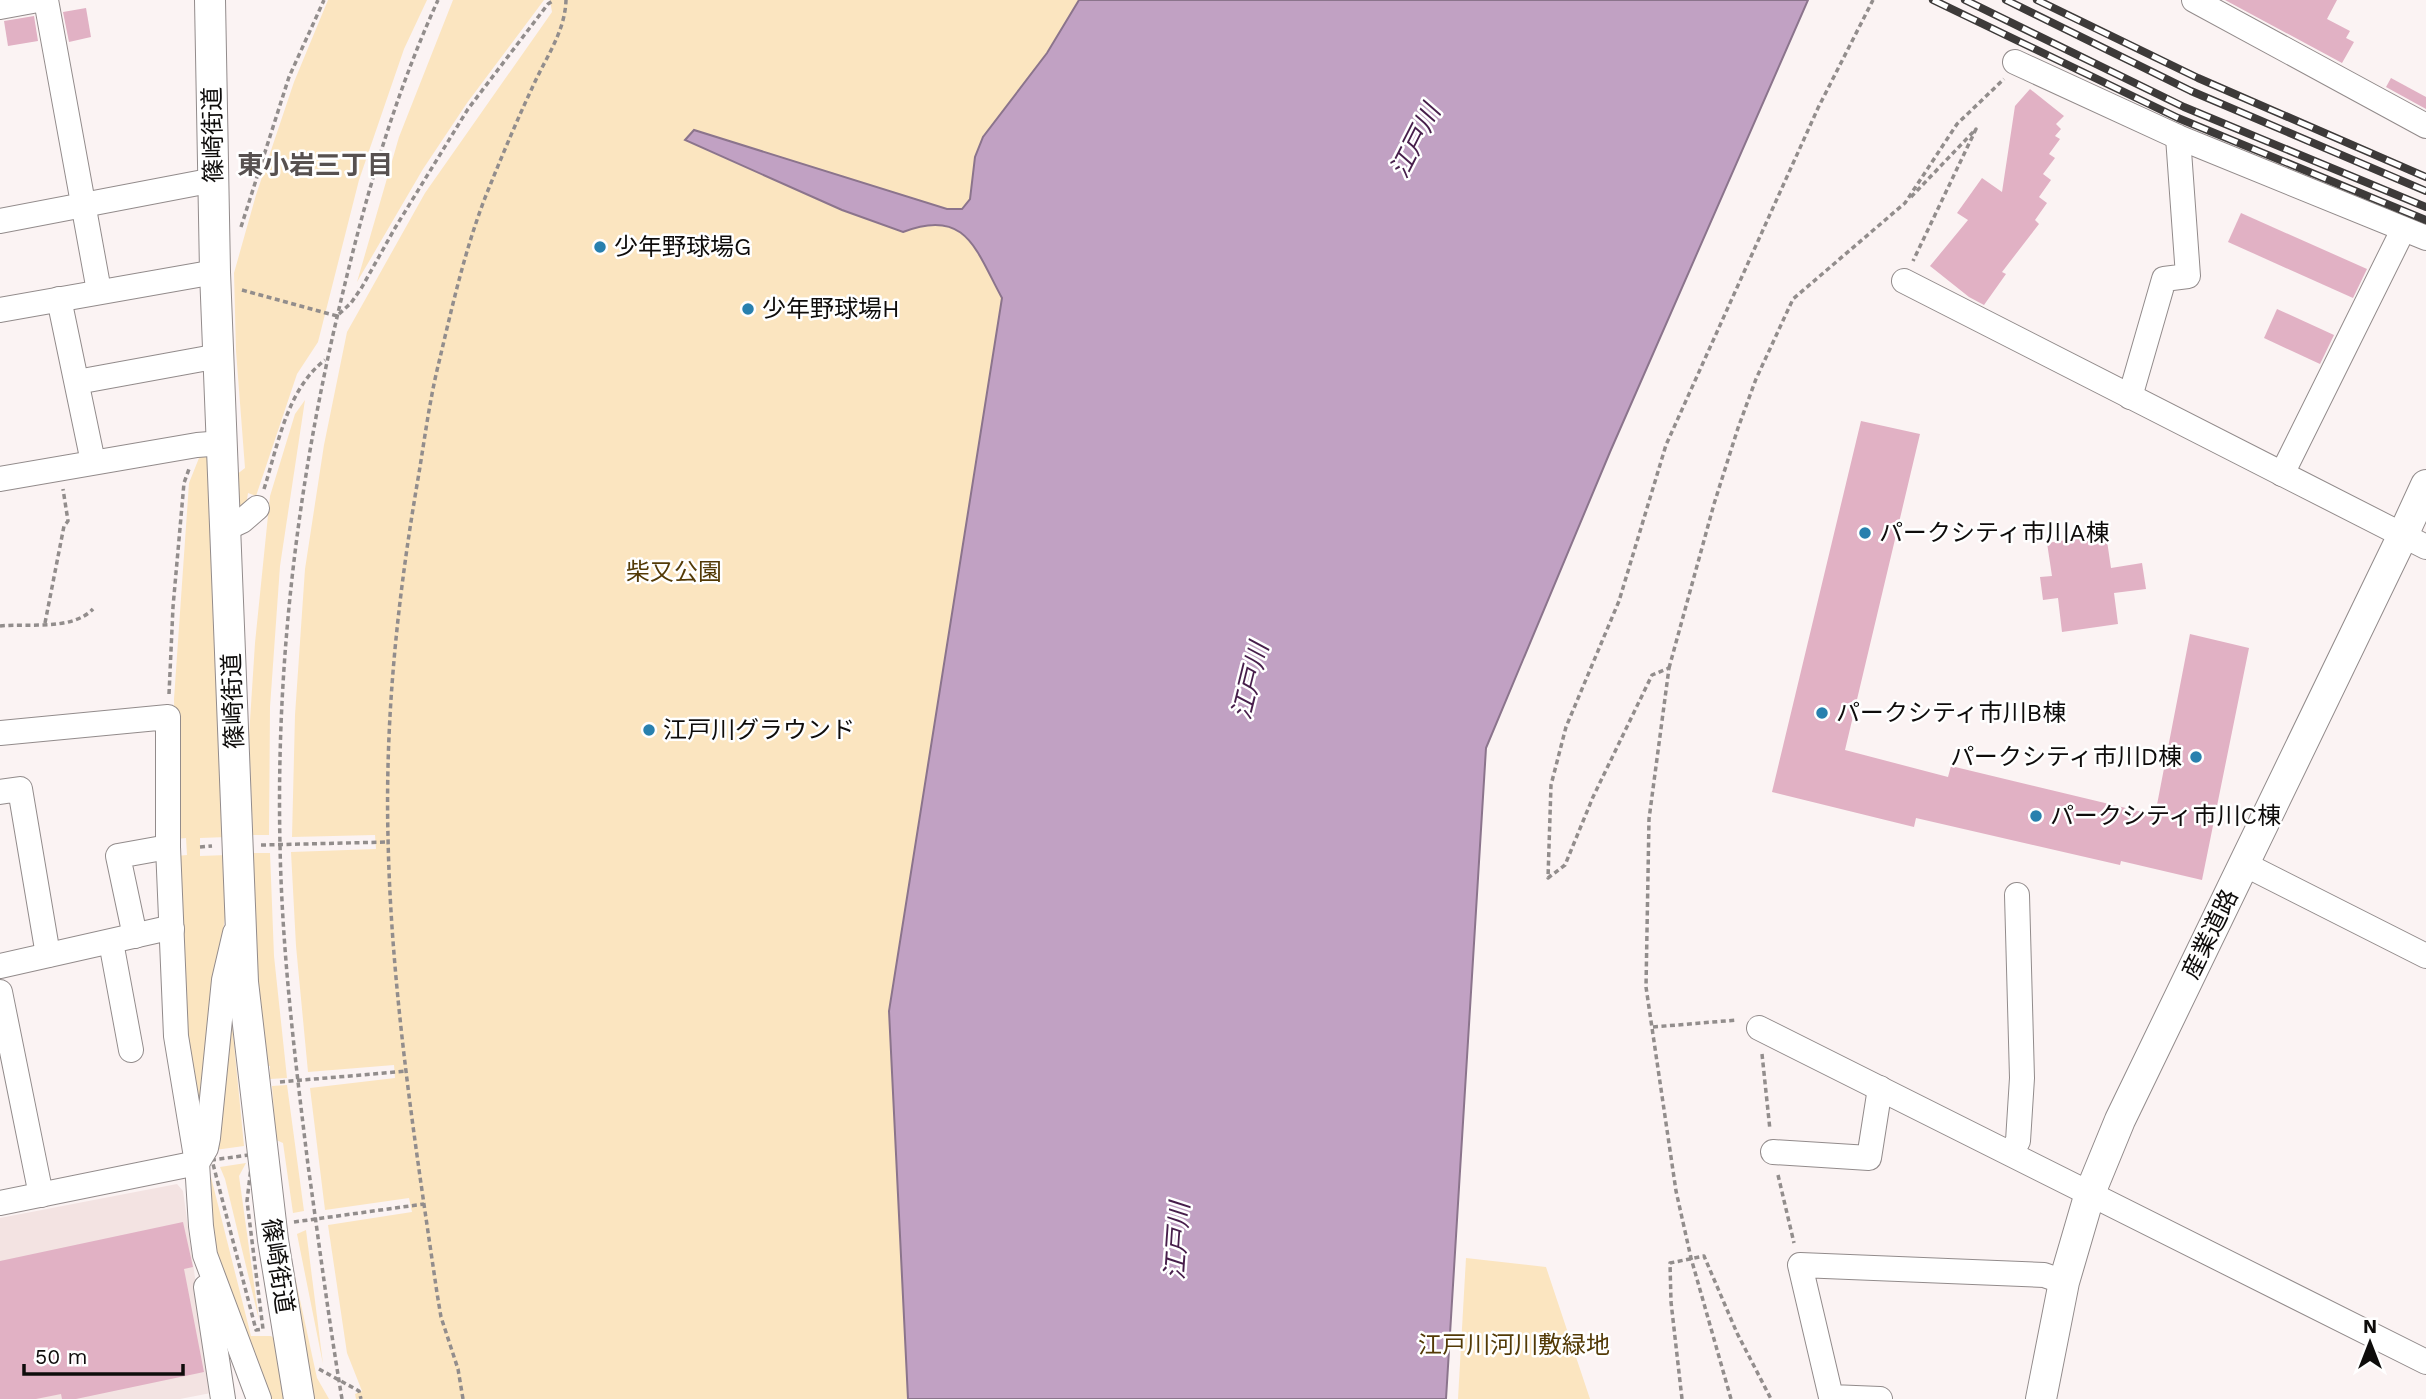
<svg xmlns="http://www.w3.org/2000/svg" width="2426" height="1399" font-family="'Work Sans','Noto Sans JP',sans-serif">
<rect width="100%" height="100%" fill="#fbf3f3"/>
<polygon fill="#f3e3e2" points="177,1184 183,1191 211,1393 180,1399 0,1399 0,1218"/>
<g fill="#fbe5c0">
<polygon points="328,0 427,0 404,49 359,180 318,342 297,374 256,496 248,493 246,506 238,508 236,475 245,468 236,351 234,273 256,195 294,82"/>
<polygon points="453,0 544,0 467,103 423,169 357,282 399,137"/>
<path d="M550 0H1079L1047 53 975 157 970 199 962 209H947L694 130 706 150 842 210 902 232C968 208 975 251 1002 298L889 1011 908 1399H356L355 1394 362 1391 347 1353 328 1225 412 1212 409 1198 325 1210 310 1088 395 1078 394 1065 308 1072 296 946 291 852 376 849 375 835 292 837 295 715 305 569 324 445 347 332 425 193 552 12Z"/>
<polygon points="305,400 280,566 270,707 269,835 253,835 249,736 255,643 270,496 295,414"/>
<polygon points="201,453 210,460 227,837 200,838 200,856 227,855 228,894 216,986 204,1133 191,1082 176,856 187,855 186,838 176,839 174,699 189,483"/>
<polygon points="252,853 270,853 274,956 287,1078 270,1079 270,1066 266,1066 257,962"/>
<polygon points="230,1003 244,1146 215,1150"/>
<polygon points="287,1085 304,1211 293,1213 283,1143 276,1140 272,1086"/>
<polygon points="246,1163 239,1176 259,1320 225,1179 220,1167"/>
<polygon points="211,1177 251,1336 271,1336 276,1340 286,1399 268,1399 211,1247"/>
<polygon points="306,1230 323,1364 297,1234"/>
<polygon points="1466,1258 1546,1267 1590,1399 1458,1399"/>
<polygon points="292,1263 317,1378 329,1399 312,1399 311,1379 302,1336"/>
</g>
<path fill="#c1a1c3" stroke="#8b748c" stroke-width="2" d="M1079 0H1808L1610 452 1486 748 1446 1399H908L889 1011 1002 298C976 251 967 207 903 232L842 210 685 140 694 130 947 209H962L970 199 975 157 983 137 1047 53Z"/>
<g fill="#e1b1c4">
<polygon points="2225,0 2337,0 2327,19 2350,31 2346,38 2354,42 2342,63"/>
<polygon points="86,8 91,37 69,42 63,12"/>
<polygon points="34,16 38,41 8,46 4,21"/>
<polygon points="2391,78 2426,97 2426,109 2386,87"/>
<polygon points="2030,89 2064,116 2056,124 2061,129 2055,136 2060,139 2049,154 2055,158 2043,174 2051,180 2039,197 2047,203 2035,220 2039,224 2002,272 2006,274 1984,305 1969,297 1930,266 1968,220 1957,213 1982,178 2002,192 2015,106"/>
<polygon points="2241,213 2367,269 2353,298 2228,242"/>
<polygon points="2277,309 2334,335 2320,364 2264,338"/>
<polygon points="1861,421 1920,434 1845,750 1948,777 1951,766 2155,815 2190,634 2249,648 2202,880 2121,861 2120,865 1916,818 1914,827 1772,792"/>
<polygon points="2106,534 2111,568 2142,563 2146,589 2114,593 2118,624 2062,632 2058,598 2043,600 2040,577 2052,576 2047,543"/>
<polygon points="183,1222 193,1267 184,1269 204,1372 76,1399 62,1399 61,1394 36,1399 0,1399 0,1261"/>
</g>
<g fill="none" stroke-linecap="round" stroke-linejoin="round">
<defs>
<g id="minor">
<polyline points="46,0 99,291"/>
<polyline points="2194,0 2426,126"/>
<polyline points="0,7 38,0"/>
<polyline points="2015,62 2178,137 2426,238"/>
<polyline points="0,221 214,180"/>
<polyline points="1904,281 2426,547"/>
<polyline points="59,299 93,462"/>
<polyline points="0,310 215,272"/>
<polyline points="77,382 219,356"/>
<polyline points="2130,397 2164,279 2188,276 2178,137"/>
<polyline points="2282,474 2403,230"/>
<polyline points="0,479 197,445 223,443"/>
<polyline points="227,528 242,521 257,508"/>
<polyline points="0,733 168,717 168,847 176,1036 197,1163 201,1226 205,1255 259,1399"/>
<polyline points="0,792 20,789 48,955"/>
<polyline points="2244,864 2426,956"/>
<polyline points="135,936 118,856 168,847"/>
<polyline points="111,942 131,1050"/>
<polyline points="0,966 164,929 172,929"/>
<polyline points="0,992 41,1195"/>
<polyline points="1759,1028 2426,1362"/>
<polyline points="1773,1152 1869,1158 1880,1088"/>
<polyline points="2010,1153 2018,1141 2022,1078 2017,895"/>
<polyline points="0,1203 197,1163 206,1148 208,1138 224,980 235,933"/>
<polyline points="206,1287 223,1399"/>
<polyline points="1880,1399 1831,1397 1800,1265 2044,1275 2064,1282"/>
</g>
<g id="major">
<polyline points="210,0 215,272 243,982 273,1240 299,1399"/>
<polyline points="2041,1399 2064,1282 2090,1193 2120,1120 2403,535 2426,485"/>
</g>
</defs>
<use href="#minor" stroke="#928b8b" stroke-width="26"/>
<use href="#major" stroke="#928b8b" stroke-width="32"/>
<g stroke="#928d8c" stroke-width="3.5" stroke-dasharray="5 3.5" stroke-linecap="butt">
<polyline points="1911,197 1976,129 1913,261"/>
<polyline points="241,227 289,77 324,0"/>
<polyline points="242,290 337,316"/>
<polyline points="339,314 351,303 362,287 395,228 468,109 548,4 554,0"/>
<path d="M264 489C278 445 287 389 325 360"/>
<polyline points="45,623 64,526 68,521 63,489"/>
<path d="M0 626C29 623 72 631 93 609"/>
<polyline points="1669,668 1714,504 1738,428 1756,379 1793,299 1905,203 1957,124 2004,79"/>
<polyline points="169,694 173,607 184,483 189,469"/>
<polyline points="261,845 388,842"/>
<polyline points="200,847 212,846"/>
<polyline points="1653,1027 1737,1020"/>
<polyline points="1762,1054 1770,1130"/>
<polyline points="280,1082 407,1071"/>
<polygon points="249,1155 251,1167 247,1201 263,1329 256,1330 212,1160"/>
<polyline points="1778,1175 1794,1243"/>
<polyline points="294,1222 424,1204"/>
<polyline points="319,1369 359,1391 361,1399"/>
<path d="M342 1399C329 1322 319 1243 308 1165 295 1059 282 952 280 845 276 666 297 487 338 313 363 206 392 101 438 0"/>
<path d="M463 1399 458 1369 441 1317 437 1293C415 1143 391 990 388 837 385 715 398 594 419 473 425 436 430 398 439 362 453 303 467 240 491 183 504 151 518 118 533 86 546 57 565 32 566 0"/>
<polyline points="1682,1399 1671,1302 1670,1263 1704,1256 1737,1333 1771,1399"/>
<polyline points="1731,1399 1691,1258 1676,1191 1646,987 1649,819 1669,668 1652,675 1593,797 1565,865 1548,878 1551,785 1566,727 1619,601 1666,445 1818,108 1873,0"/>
</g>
<use href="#minor" stroke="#fff" stroke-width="24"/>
<use href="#major" stroke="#fff" stroke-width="30"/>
<defs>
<g id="rail">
<polyline points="1933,0 2178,118 2426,220"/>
<polyline points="1965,0 2184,107 2426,207"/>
<polyline points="2006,0 2191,91 2426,191"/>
<polyline points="2037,0 2198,78 2426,177"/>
</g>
</defs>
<use href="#rail" stroke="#3d3a39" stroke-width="8"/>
<use href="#rail" stroke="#fff" stroke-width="5" stroke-dasharray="16" stroke-linecap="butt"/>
</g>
<g fill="#2880ae" stroke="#fff" stroke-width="2.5">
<circle cx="600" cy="247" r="7"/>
<circle cx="748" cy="309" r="7"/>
<circle cx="1865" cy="533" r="7"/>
<circle cx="1822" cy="713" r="7"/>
<circle cx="649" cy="730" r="7"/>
<circle cx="2196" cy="757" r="7"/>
<circle cx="2036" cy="816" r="7"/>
</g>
<g text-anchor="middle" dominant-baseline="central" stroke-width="5" stroke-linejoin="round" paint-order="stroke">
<g font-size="24" fill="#0e0c0b" stroke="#fff">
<text transform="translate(213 135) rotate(-91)">篠崎街道</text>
<text transform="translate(233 701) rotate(-92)">篠崎街道</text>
<text transform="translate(2210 934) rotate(-64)">産業道路</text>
<text transform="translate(278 1266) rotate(81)">篠崎街道</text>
</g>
<g font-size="24" fill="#0e0c0b" stroke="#fff" text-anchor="start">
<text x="614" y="247">少年野球場G</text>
<text x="762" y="309">少年野球場H</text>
<text x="1879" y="533">パークシティ市川A棟</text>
<text x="1836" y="713">パークシティ市川B棟</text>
<text x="663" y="730">江戸川グラウンド</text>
<text x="2182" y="757" text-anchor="end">パークシティ市川D棟</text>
<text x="2050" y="816">パークシティ市川C棟</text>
</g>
<g font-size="24" fill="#533a06" stroke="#fff">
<text x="674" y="572">柴又公園</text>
<text x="1514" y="1345">江戸川河川敷緑地</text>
</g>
<g font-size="26" font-style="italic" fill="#461d4a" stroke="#fff">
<text transform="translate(1415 141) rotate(-63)">江戸川</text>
<text transform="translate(1250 681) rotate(-76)">江戸川</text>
<text transform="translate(1177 1241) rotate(-86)">江戸川</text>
</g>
<g font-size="26" font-weight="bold" fill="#575150" stroke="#fff">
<text x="315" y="165">東小岩三丁目</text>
</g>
</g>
<g transform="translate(2370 1343)" stroke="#ffffff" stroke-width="5" paint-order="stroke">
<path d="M0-5L12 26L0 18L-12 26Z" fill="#0e0c0b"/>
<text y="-10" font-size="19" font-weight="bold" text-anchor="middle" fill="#0e0c0b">N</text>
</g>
<path d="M24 1364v10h159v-10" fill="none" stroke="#0e0c0b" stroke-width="3.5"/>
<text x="35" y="1364" font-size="21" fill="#0e0c0b" stroke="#ffffff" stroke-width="5" paint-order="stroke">50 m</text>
</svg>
